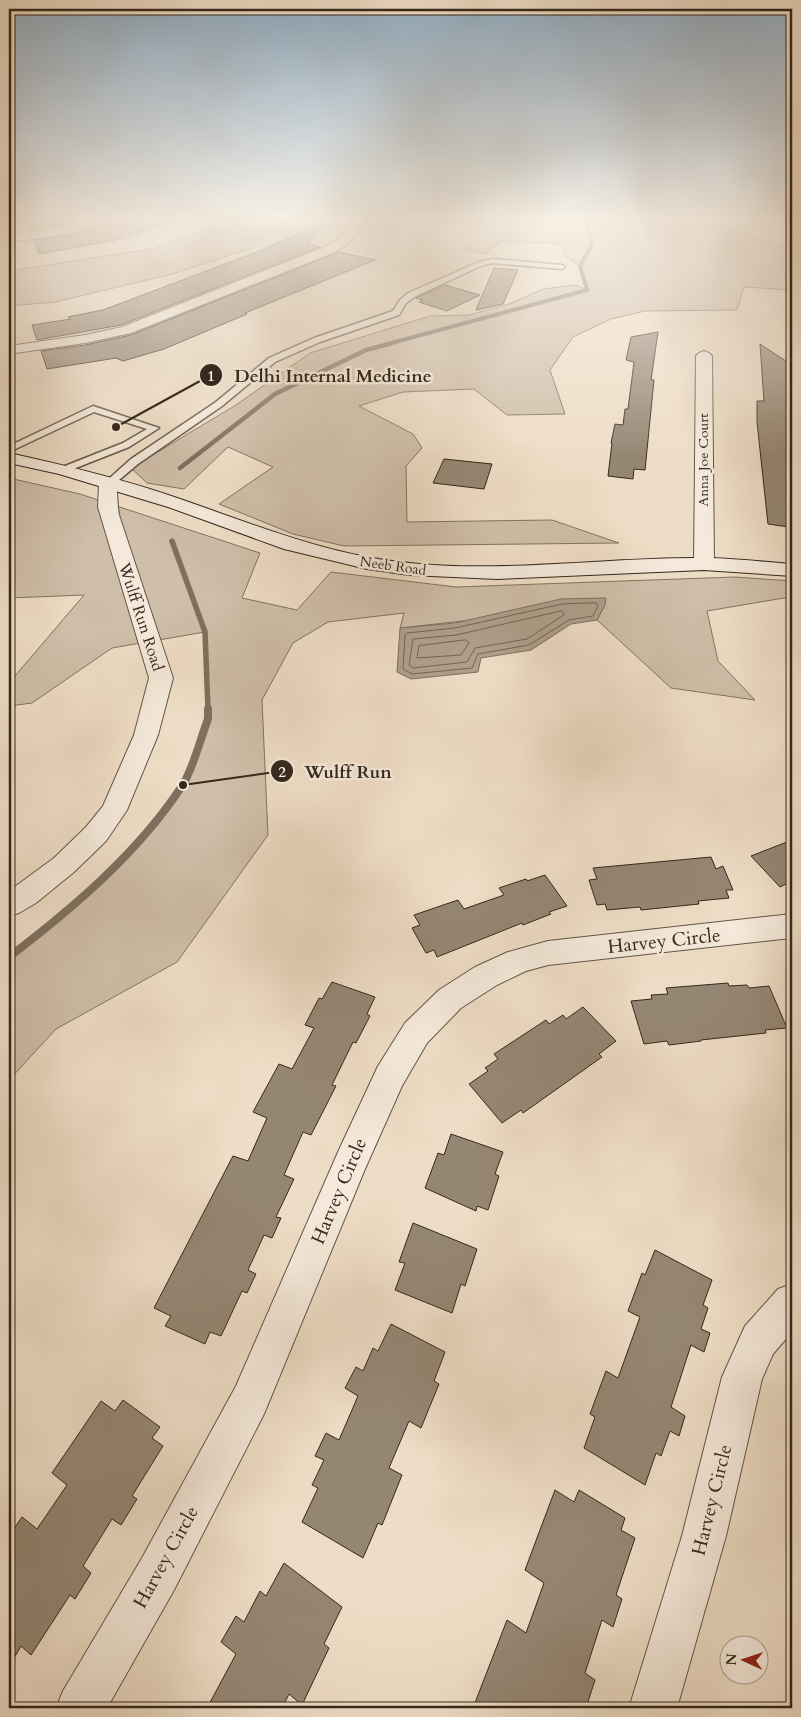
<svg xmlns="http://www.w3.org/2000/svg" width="801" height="1717" font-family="Cardo,serif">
<rect width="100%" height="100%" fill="#eeddc6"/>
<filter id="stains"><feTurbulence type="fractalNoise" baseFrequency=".004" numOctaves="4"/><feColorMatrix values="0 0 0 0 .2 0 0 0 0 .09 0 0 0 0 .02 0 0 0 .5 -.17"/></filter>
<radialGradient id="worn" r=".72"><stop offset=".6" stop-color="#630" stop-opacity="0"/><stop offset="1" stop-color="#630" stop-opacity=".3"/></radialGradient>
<g fill="#cfbea9" stroke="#827362">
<polygon points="204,218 274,218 271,226 252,248 172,274 55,302 9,306 9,271 157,248 204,230"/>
<polygon points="463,218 545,218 508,225 562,228 552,218 708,218 711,223 792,250 792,290 744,287 737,310 645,311 611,319 573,337 550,370 565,414 507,415 474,389 403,392 359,406 413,434 422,448 406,466 407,522 552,520 619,543 344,546 293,534 219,504 273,467 228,447 184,489 147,483 131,468 236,405 310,353 430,316 469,315 509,304 543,289 576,285 587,290 580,266 565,256 561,244 501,241 485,254 464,249 472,234"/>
<polygon points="9,478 80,494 260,553 242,598 297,610 331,572 456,587 735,577 792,581 792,599 784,598 707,611 718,661 755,700 671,688 597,620 605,605 400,628 404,613 328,622 293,643 262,700 268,835 177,962 56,1029 9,1080 9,957 53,923 130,852 183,785 208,719 205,632 112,648 32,703 9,706 9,683 84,595 9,598"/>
</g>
<polygon fill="#af9f8c" stroke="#7e6f5f" points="606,598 605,605 597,620 571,624 531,650 481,658 478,672 411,679 397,672 400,628 455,623 561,599"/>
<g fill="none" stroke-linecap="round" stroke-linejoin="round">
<g stroke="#726454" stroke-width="1">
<polygon points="596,603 598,606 593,616 569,620 529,645 478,654 472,668 412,674 403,669 405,635 407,633 455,628 562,604"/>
<polygon points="562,611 564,615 527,639 475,648 467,662 413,668 409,665 413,639 456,635"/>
<polygon points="466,640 469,643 461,655 417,658 419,646"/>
</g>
<polyline stroke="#7e6f5f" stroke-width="4" points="384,345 587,290 580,266 592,245 586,218"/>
<polyline stroke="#7e6f5f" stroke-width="4.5" points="180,468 275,394 366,350 389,344"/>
<polyline stroke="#7e6f5f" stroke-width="5.5" points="172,541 205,632 208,710"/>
<path stroke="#7e6f5f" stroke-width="8" d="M9 957C73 908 137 854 182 786 192 772 201 737 208 719V709"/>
</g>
<g fill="#958674" stroke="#35281c">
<polygon points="27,218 86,218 66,225 31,229"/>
<polygon points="112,218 171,218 171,222 121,239 39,254 34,240 69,236 109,222"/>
<polygon points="324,223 308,244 320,247 121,325 37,340 32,325 71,319 68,317 103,310 257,252"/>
<polygon points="339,252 375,260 245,313 247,314 164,349 123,361 116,358 47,369 41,351 85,345 131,335"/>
<polygon points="494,268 518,270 503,304 476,310"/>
<polygon points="445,285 480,295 447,311 419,302 423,300 416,298"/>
<polygon points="658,332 651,380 654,380 645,470 634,469 633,479 608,476 612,443 611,443 615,424 623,425 625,409 628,409 634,362 626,360 631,337"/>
<polygon points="760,344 792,365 792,509 787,508 789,527 768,524 757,422 757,401 764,401"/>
<polygon points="444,459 492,464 484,489 433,483"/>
<polygon points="792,840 792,881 780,887 751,856"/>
<polygon points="711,857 716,869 723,866 733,890 726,890 729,898 698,901 699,904 641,910 640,907 607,910 605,904 597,905 589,880 597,879 593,868"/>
<polygon points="545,875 567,906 549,912 551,914 523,925 522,923 437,957 434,950 426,953 412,928 420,925 414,915 458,900 464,909 504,895 499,888 526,879 527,881"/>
<polygon points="332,982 375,997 367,1014 370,1016 356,1043 353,1042 332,1085 336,1086 311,1135 303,1132 284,1175 294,1179 276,1217 281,1218 272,1238 264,1235 248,1270 256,1274 247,1293 242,1291 221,1336 210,1332 205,1344 165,1326 171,1316 154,1308 233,1156 248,1161 267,1118 253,1112 279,1064 292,1069 314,1028 305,1025 319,998 322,999"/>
<polygon points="728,983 729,986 747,985 749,988 769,986 787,1028 765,1030 766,1033 701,1040 701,1041 669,1045 667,1041 644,1044 631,1001 652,999 651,995 668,994 666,988"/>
<polygon points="583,1007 616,1041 599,1054 602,1057 523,1113 521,1110 502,1123 469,1084 488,1071 485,1068 498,1059 494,1054 546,1020 549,1024 563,1015 566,1019"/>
<polygon points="451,1134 503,1152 495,1174 499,1176 488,1210 477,1206 476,1211 425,1188 438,1153 444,1155"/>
<polygon points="413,1223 477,1249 465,1286 461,1284 452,1313 395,1290 405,1263 399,1262"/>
<polygon points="655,1250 712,1280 703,1305 708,1308 701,1329 710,1333 704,1352 691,1345 671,1407 685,1416 679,1436 670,1431 661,1456 656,1453 645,1485 584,1448 595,1417 590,1414 606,1371 618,1378 640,1317 628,1311 642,1273 645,1275"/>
<polygon points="391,1324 445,1352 434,1381 439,1384 421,1428 409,1421 389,1468 402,1475 382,1525 378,1523 363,1558 302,1522 318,1488 312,1485 324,1460 315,1456 326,1433 339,1440 358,1396 345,1388 356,1367 363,1371 373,1348 378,1351"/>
<polygon points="123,1400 160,1427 152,1438 163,1446 132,1496 137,1499 121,1525 112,1519 83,1566 91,1573 75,1599 70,1595 31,1655 21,1646 9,1667 9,1536 22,1517 37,1529 67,1485 52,1473 101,1401 115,1411"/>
<polygon points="555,1490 574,1502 579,1490 625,1518 621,1530 635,1538 616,1595 622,1599 613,1627 602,1620 585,1673 595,1680 586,1708 473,1708 507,1620 526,1633 544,1583 525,1570"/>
<polygon points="284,1563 342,1607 324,1644 329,1648 302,1705 289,1694 282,1708 207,1708 236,1654 221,1642 236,1616 244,1622 260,1591 266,1596"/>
</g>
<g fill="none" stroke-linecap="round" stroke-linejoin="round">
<defs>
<g id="lane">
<polygon points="492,259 562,265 565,267 562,269 492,263 483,265 414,297 406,303 399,315 320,342 275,362 222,406 138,464 112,486 104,486 103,484 131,459 216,402 269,358 314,338 393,311 400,300 408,293 479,262"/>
<polygon points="93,406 159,428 129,447 63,473 60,472 60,468 123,443 147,429 94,412 9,452 9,446"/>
</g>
<g id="street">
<polygon points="92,218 110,218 108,220 68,234 9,242 9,234 66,227"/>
<polygon points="354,218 366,218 351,241 335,252 131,333 85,343 9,354 9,346 85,335 122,327 327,246 343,236"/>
<polygon points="776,218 792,218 792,222 778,220"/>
<polygon points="704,351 709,353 712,356 714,564 711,568 704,570 697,568 694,564 696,356 699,353"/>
<path d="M108 479 114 480C119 487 116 507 120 518L173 678 158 735 127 810 106 841 74 872 36 903 19 913 9 916V891L54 858 86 827 103 806 134 735 149 678 98 507 99 484 102 480Z"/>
<polygon points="792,914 792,938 548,965 526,971 497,985 461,1008 427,1043 402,1086 365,1169 264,1414 174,1590 107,1708 56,1708 63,1691 142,1558 236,1386 338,1152 378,1066 405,1023 439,990 475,967 508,952 548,941"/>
<polygon points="792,1284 792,1332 773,1354 762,1379 726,1536 677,1708 629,1708 682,1536 722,1377 745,1326 778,1289"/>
</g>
<path id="secondary" d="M9 453C68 466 127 480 183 500 244 521 303 545 367 557 479 578 592 557 704 558 733 558 763 562 792 564V576L704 570 497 579 409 575 367 569 284 549 168 507 59 474 9 463Z"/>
</defs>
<use href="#lane" stroke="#635546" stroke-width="3"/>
<use href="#street" stroke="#635546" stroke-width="2"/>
<use href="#secondary" stroke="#35281c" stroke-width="2"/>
<use href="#lane" fill="#f4e9da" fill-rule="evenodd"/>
<use href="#street" fill="#f4e9da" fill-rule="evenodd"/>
<use href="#secondary" fill="#f4e9da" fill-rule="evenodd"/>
</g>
<linearGradient id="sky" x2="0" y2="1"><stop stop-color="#91acc3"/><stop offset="0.48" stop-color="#f7f0e5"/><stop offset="1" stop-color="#f7f0e5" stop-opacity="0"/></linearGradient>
<rect width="801" height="458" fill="url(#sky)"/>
<g text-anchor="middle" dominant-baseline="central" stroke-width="5" stroke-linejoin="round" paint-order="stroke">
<g font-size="14" fill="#35281c" stroke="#f4e9da">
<text transform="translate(703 460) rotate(-90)">Anna Joe Court</text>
<text transform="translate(393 566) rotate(8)">Neeb Road</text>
</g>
<g font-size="16" fill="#35281c" stroke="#f4e9da">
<text transform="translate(141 617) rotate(72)">Wulff Run Road</text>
</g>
<g font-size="19" fill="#35281c" stroke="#f4e9da">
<text transform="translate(664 941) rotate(-6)">Harvey Circle</text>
<text transform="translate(339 1191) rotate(-67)">Harvey Circle</text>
<text transform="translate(712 1500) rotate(-76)">Harvey Circle</text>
<text transform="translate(166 1557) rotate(-61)">Harvey Circle</text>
</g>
</g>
<path fill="none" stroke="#35281c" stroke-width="2" d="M116 427L211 375M183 785L282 771"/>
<g fill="#35281c" stroke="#f4e9da" stroke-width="2">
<circle cx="116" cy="427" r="5"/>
<circle cx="183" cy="785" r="5"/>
<circle cx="211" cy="375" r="12"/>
<circle cx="282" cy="771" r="12"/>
</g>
<g font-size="15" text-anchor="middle" font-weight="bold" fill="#fff">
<text x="211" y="381">1</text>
<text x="282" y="777">2</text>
</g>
<g font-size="18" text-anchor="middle" font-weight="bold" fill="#35281c" stroke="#f4e9da" stroke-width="5" stroke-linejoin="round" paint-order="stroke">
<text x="333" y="382">Delhi Internal Medicine</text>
<text x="348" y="778">Wulff Run</text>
</g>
<rect width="801" height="1717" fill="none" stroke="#eeddc6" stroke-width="30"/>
<rect x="10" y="10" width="781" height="1697" fill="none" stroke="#35281c" stroke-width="2.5"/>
<rect x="15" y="15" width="771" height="1687" fill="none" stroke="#35281c"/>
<g transform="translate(744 1660) rotate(273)"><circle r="24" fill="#f4e9da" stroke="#a89c8e"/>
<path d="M0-4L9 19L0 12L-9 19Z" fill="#8f2418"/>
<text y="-8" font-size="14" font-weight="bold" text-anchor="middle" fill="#35281c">N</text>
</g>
<rect width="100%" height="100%" filter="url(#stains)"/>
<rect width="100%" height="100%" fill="url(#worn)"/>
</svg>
